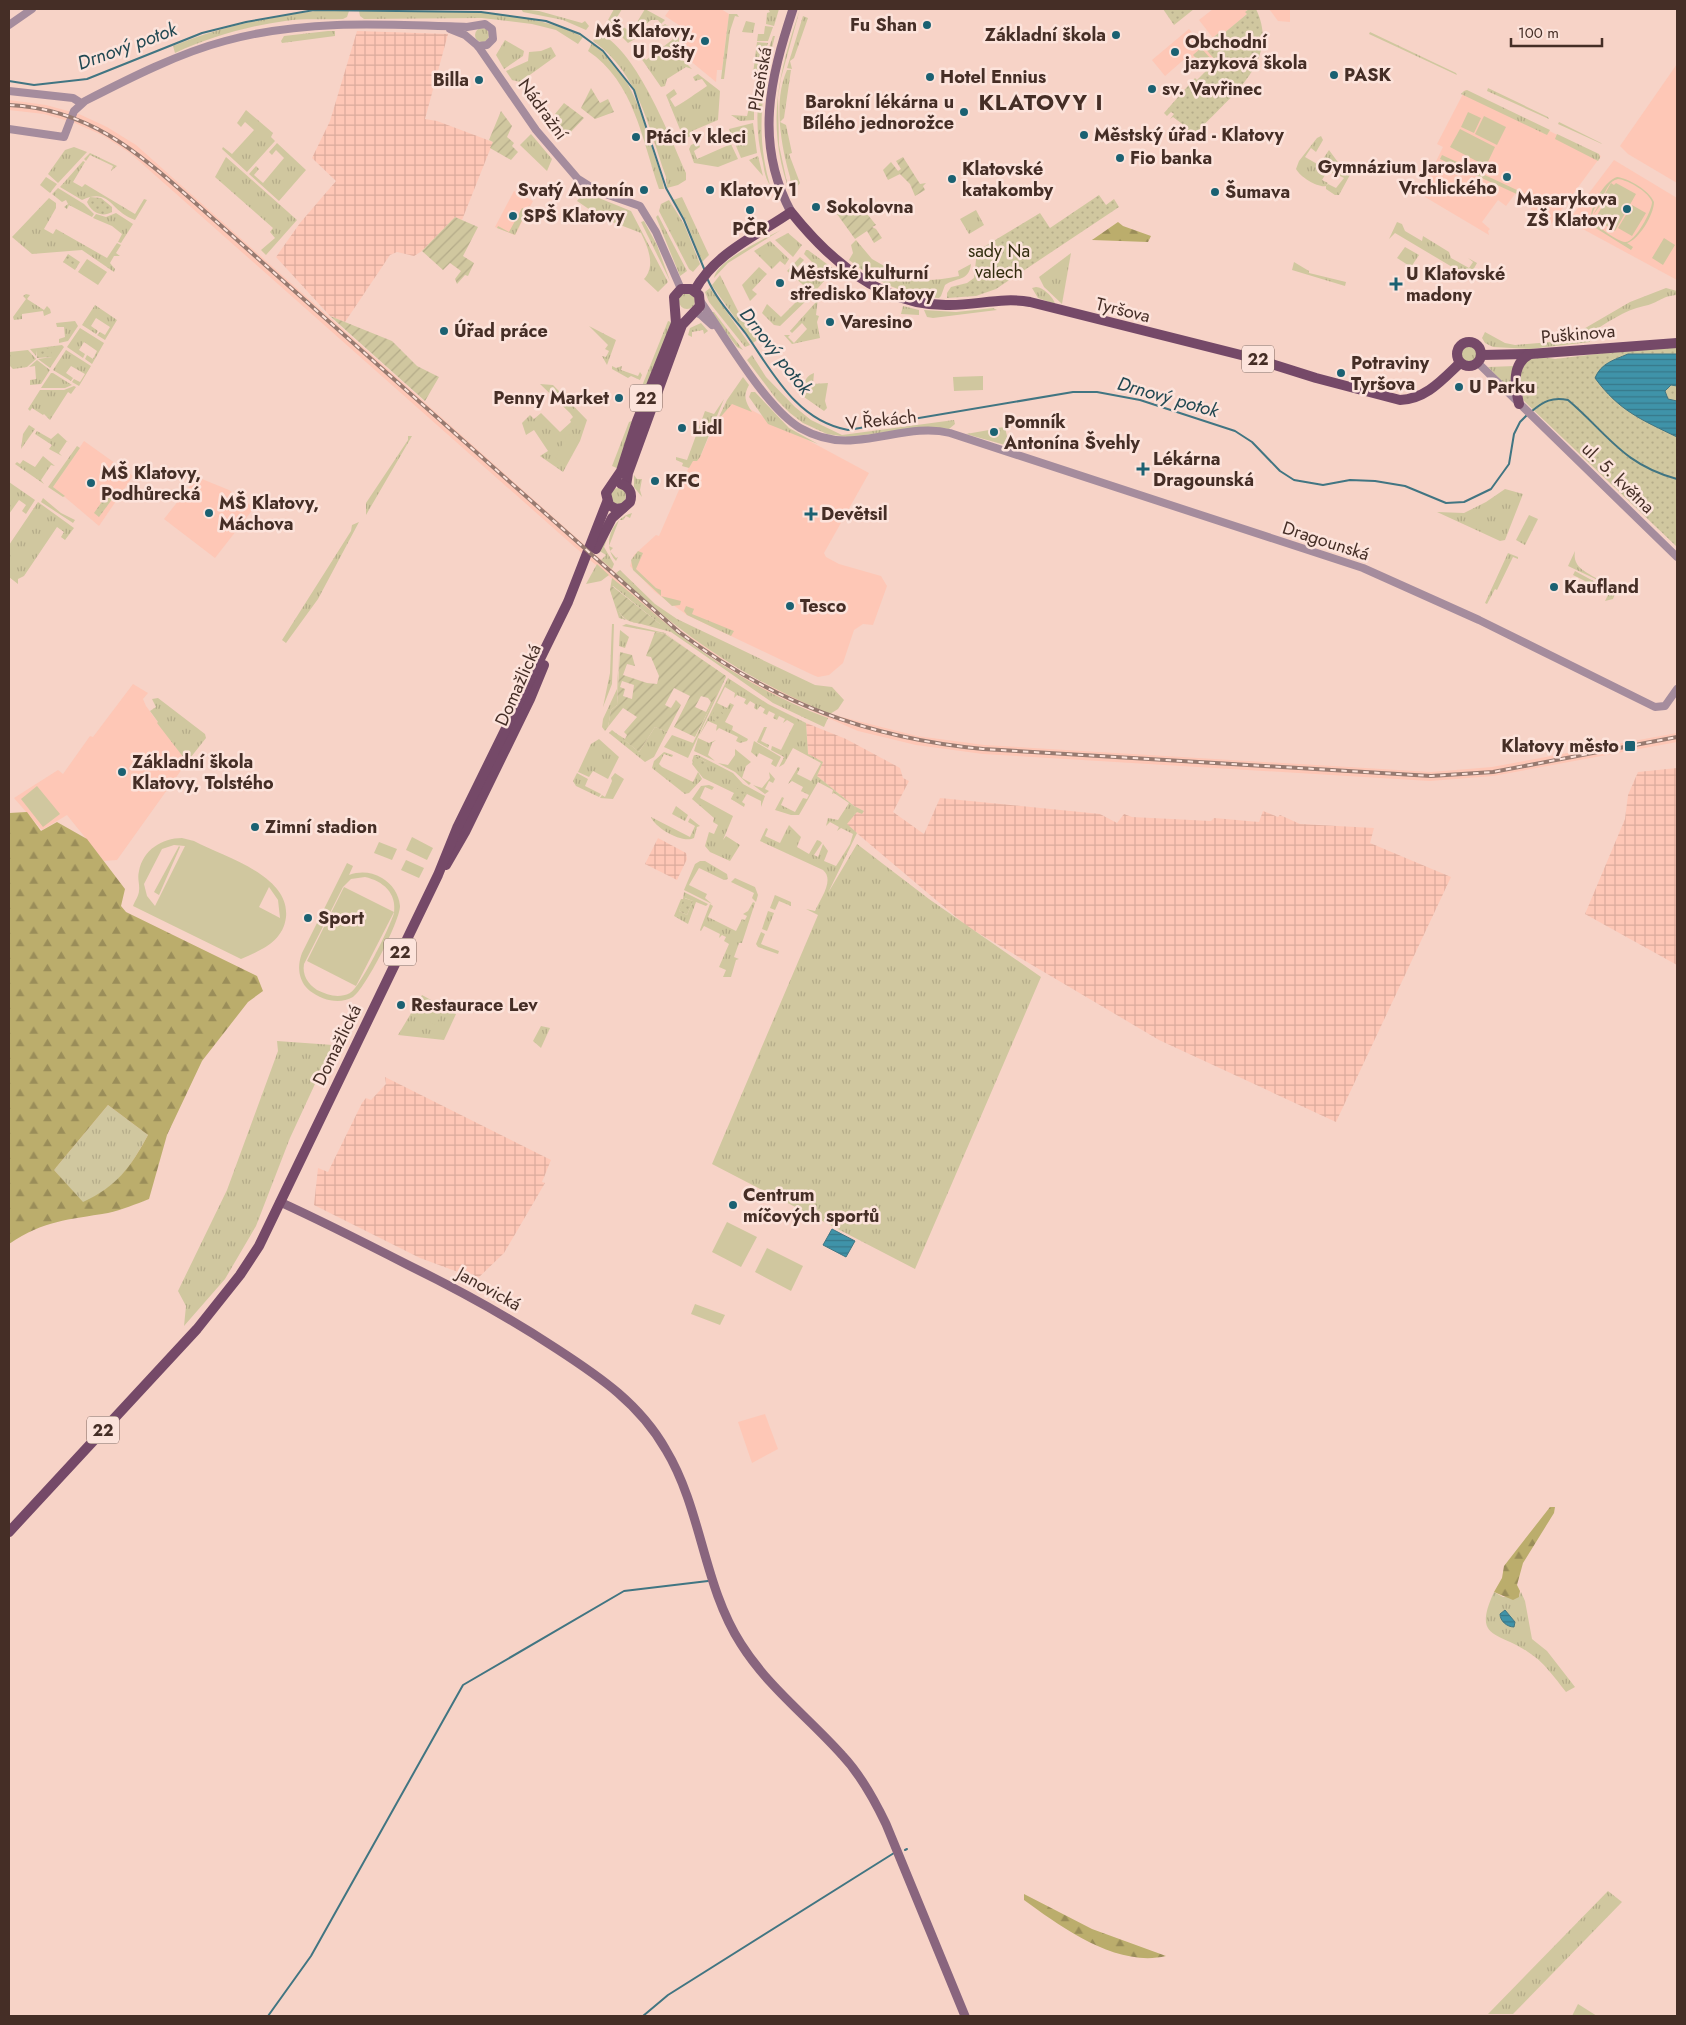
<svg xmlns="http://www.w3.org/2000/svg" width="1686" height="2025" font-family="Jost,sans-serif">
<defs>
<pattern id="industrial-grid" width="8" height="8" patternUnits="userSpaceOnUse" patternTransform="scale(1.25)"><rect width="8" height="8" fill="#fec7b6"/><path d="M0 4h8M4 0v8" fill="none" stroke="#dbab9c"/></pattern>
<pattern id="grass-tufts" width="24" height="20" patternUnits="userSpaceOnUse" patternTransform="scale(1.25)"><rect width="24" height="20" fill="#d0c79f"/><path d="M3 7l-1-3M5 7V3M7 7l1-3M15 17l-1-3M17 17v-4M19 17l1-3" fill="none" stroke="#b4ab89"/></pattern>
<pattern id="forest-firs" width="22" height="20" patternUnits="userSpaceOnUse" patternTransform="scale(1.25)"><rect width="22" height="20" fill="#bbad6c"/><path d="M5 1l3.5 6h-7zM16 11l3.5 6h-7z" fill="#9a8d59"/></pattern>
<pattern id="park-dots" width="8" height="8" patternUnits="userSpaceOnUse" patternTransform="scale(1.25)"><rect width="8" height="8" fill="#d0c79f"/><path d="M2 2h.1M6 6h.1" fill="none" stroke="#b4ab89" stroke-width="1.8" stroke-linecap="round"/></pattern>
<pattern id="garden-furrows" width="10" height="10" patternUnits="userSpaceOnUse" patternTransform="scale(1.25)"><rect width="10" height="10" fill="#d0c79f"/><path d="M-1 1l2-2M0 10L10 0M9 11l2-2" fill="none" stroke="#b4ab89"/></pattern>
<pattern id="water-rules" width="6" height="5" patternUnits="userSpaceOnUse" patternTransform="scale(1.25)"><rect width="6" height="5" fill="#3f93a9"/><path d="M0 2.5h6" fill="none" stroke="#377889"/></pattern>
</defs>
<rect width="100%" height="100%" fill="#f7d3c7"/>
<g fill="#fec7b6">
<polygon points="670,9 721,9 729,14 722,70 717,70 716,82 682,54 685,29 665,16"/>
<polygon points="1213,9 1249,9 1246,11 1247,14 1223,34 1221,31 1213,38 1199,20"/>
<polygon points="1269,9 1290,9 1290,22 1278,21"/>
<polygon points="1189,29 1216,61 1206,71 1188,56 1165,76 1152,60"/>
<polygon points="1677,64 1677,183 1628,154 1620,146"/>
<polygon points="1465,90 1601,156 1551,224 1531,209 1532,203 1515,194 1506,206 1498,200 1482,222 1490,229 1488,231 1489,235 1420,194 1443,147 1437,144"/>
<polygon points="9,100 46,105 79,114 107,127 136,145 680,630 746,675 830,714 917,736 984,745 1431,772 1492,767 1677,733 1677,742 1493,776 1430,781 983,754 916,745 858,731 766,691 721,664 678,634 577,549 130,153 102,135 75,123 44,114 9,110"/>
<polygon points="1614,160 1677,198 1677,280 1568,221"/>
<polygon points="514,191 533,201 515,235 495,227"/>
<polygon points="733,400 869,473 824,553 826,557 839,564 881,576 887,586 873,625 863,624 854,630 843,663 829,675 818,677 813,675 687,615 655,592 630,566 634,555 656,535 659,536 692,460 701,455 717,419"/>
<polygon points="84,441 133,476 99,526 53,487"/>
<polygon points="197,477 229,490 254,508 215,558 164,519"/>
<polygon points="133,684 148,693 143,699 146,706 187,762 117,860 104,861 67,815 42,830 14,798 58,770 63,774 90,736 93,737"/>
<polygon points="765,1414 778,1449 752,1463 738,1422"/>
</g>
<g fill="url(#industrial-grid)">
<polygon points="357,31 448,34 425,119 437,121 493,142 462,220 455,217 422,251 414,256 397,252 390,255 345,322 330,316 276,257 300,223 336,181 312,158 330,121"/>
<polygon points="806,723 846,739 900,768 903,778 909,781 893,812 924,834 940,798 1100,814 1117,823 1124,814 1132,817 1211,821 1214,818 1259,822 1263,811 1278,817 1280,815 1300,824 1374,828 1370,843 1451,877 1336,1122 1159,1040 968,927 846,824 857,812 864,811 854,806 817,776 822,762 808,754"/>
<polygon points="1677,768 1677,965 1585,914 1625,819 1628,795 1638,772"/>
<polygon points="658,838 686,853 687,859 677,880 645,864"/>
<polygon points="385,1077 551,1160 542,1182 545,1183 504,1253 477,1279 420,1258 314,1205 318,1168 328,1172 362,1103 366,1098 371,1100 386,1084"/>
</g>
<g fill="url(#grass-tufts)" fill-rule="evenodd">
<polygon points="521,9 539,11 582,23 585,21 589,26 586,30 563,20 523,12"/>
<polygon points="614,9 622,9 613,24 608,20"/>
<polygon points="645,9 665,20 661,24 658,20 651,20 635,34 635,39 628,43 613,28 616,22 631,32"/>
<polygon points="768,9 779,9 774,26 766,24 767,13 770,12"/>
<path d="M800 9 781 78 778 97 779 145 788 187C766 121 779 72 800 9Z"/>
<path d="M315 11H349L347 17 343 19C324 20 304 18 285 21 248 26 210 37 175 53L173 46C218 27 266 18 315 11Z"/>
<path d="M359 11C429 12 520 4 583 37L578 44 556 30 532 24 482 18 364 19 360 16Z"/>
<polygon points="729,14 737,14 739,17 735,16 730,31 724,79 721,79"/>
<polygon points="803,16 808,18 794,58 790,61 792,69 787,68"/>
<polygon points="746,21 755,23 753,33 742,32"/>
<polygon points="665,24 679,33 679,56 692,69 686,67 667,79 665,86 661,87 636,51 643,42 646,47 640,53 646,60 672,40 675,36 669,29 663,32 659,28"/>
<polygon points="765,26 773,27 768,41 757,41 758,34 764,34"/>
<circle cx="482" cy="35" r="7"/>
<polygon points="328,31 335,31 335,36 282,43 281,41 284,36"/>
<polygon points="1370,32 1456,73 1457,75 1369,34"/>
<path d="M601 34C637 52 670 137 686 173V180L678 185 667 188 666 177C648 127 639 73 593 41L597 35Z"/>
<path d="M773 36H775C762 85 755 135 770 185 766 180 764 170 763 163 752 120 758 78 773 36Z"/>
<polygon points="505,40 524,51 523,56 504,69 496,55"/>
<polygon points="757,42 768,43 763,57 755,57"/>
<path d="M592 43C630 73 639 105 652 148 656 162 662 175 664 189H659C642 139 634 82 588 51Z"/>
<polygon points="551,47 556,56 520,82 512,80 506,71 528,61 529,52 541,51"/>
<polygon points="755,59 762,59 759,74 753,73"/>
<path d="M787 70H791L784 118 780 122 786 125 792 153 789 154 800 183 793 192C790 188 791 183 790 177 781 145 773 101 787 70Z"/>
<path d="M698 74 720 91 718 120 692 131 691 136 686 138 681 132 666 95 674 89 677 94 670 99 675 107C687 100 695 94 707 86L702 79 695 81 693 77Z"/>
<polygon points="1488,88 1548,117 1549,119 1487,91"/>
<polygon points="1467,90 1550,130 1547,135 1461,94 1464,91"/>
<polygon points="749,108 754,108 754,120 740,121 731,115 747,116"/>
<polygon points="246,110 273,133 271,137 275,141 247,172 222,149 223,147 232,154 254,130 245,122 241,127 237,123"/>
<polygon points="1559,122 1601,143 1602,144 1558,124"/>
<polygon points="753,123 757,153 741,158 729,129"/>
<polygon points="531,134 552,159 547,171 520,145"/>
<polygon points="1557,134 1599,154 1600,158 1598,161 1555,139"/>
<path d="M1321 136 1323 140 1316 152 1311 148 1305 157 1319 165 1329 150 1340 165 1334 174 1328 170 1322 180 1328 183 1326 186 1328 184 1336 188 1344 178 1336 174 1341 167 1351 173 1339 195H1335L1326 189V186C1319 188 1301 178 1296 169L1299 161 1317 138Z"/>
<polygon points="698,142 700,147 694,151 697,159 731,144 738,159 718,167 694,163 689,149 691,145"/>
<polygon points="277,143 306,170 279,201 249,174 256,166 259,169 254,175 263,183 284,158 276,150 272,155 269,152"/>
<polygon points="74,147 87,152 58,183 48,174 65,150"/>
<polygon points="90,153 117,166 111,171 113,166 90,155 86,161 84,159"/>
<polygon points="758,156 763,176 749,160"/>
<polygon points="226,157 297,220 266,255 261,250 275,238 270,232 273,228 215,177"/>
<path d="M83 161 85 162 73 182 82 187 85 184 135 214 144 199 147 200 135 220C110 212 111 187 82 200L60 187Z"/>
<polygon points="46,177 57,184 50,193 40,185"/>
<polygon points="58,188 84,204 94,214 92,217 69,205 67,209 64,207 68,204 66,200 62,202 52,194"/>
<path d="M584 192 631 211 668 282 658 292 644 279C656 266 648 247 641 233L602 218 577 201Z"/>
<polygon points="682,197 709,255 702,262 686,221 673,200"/>
<polygon points="49,198 56,203 56,208 44,229 53,234 56,229 107,258 117,243 121,245 116,253 120,256 114,256 110,263 115,269 114,272 82,250 32,254 12,237"/>
<polygon points="669,200 684,224 700,264 693,272 689,269 659,211 661,204"/>
<polygon points="530,204 515,235 497,228 498,226 509,232 522,208 526,210"/>
<polygon points="976,210 984,225 969,234 960,219"/>
<polygon points="116,213 133,224 121,243 118,242 122,234 112,226 93,218 96,214 106,217"/>
<polygon points="658,215 687,271 680,276 656,217"/>
<polygon points="644,221 657,245 670,281 641,222"/>
<polygon points="1397,222 1402,224 1405,231 1422,241 1423,236 1449,252 1451,258 1469,268 1473,262 1468,258 1477,263 1469,277 1395,233 1389,239"/>
<path d="M781 230 728 263 714 278C717 260 764 239 781 230Z"/>
<polygon points="788,233 802,245 793,257 775,240"/>
<path d="M856 240 872 259 886 267V272C913 282 931 282 959 276L958 271 971 264C969 282 956 277 945 285L941 296 939 298C905 296 875 281 849 260L853 253 851 245Z"/>
<polygon points="770,241 789,259 785,265 780,261 772,269 754,251"/>
<polygon points="1405,247 1419,255 1411,267 1397,258"/>
<polygon points="806,250 808,250 835,270 827,277 804,254"/>
<polygon points="1071,253 1062,304 1044,287 1039,277"/>
<polygon points="800,257 804,260 791,274 787,271"/>
<polygon points="1294,262 1309,271 1309,273 1346,282 1345,286 1292,270"/>
<polygon points="808,265 811,265 825,280 811,296 805,292 808,289 795,278"/>
<polygon points="759,267 767,274 752,290 757,294 750,301 742,285"/>
<polygon points="720,275 738,311 757,337 757,340 753,343 713,287 712,285"/>
<path d="M1036 287C1043 287 1054 298 1055 304L1038 298 1032 288Z"/>
<polygon points="710,288 750,345 745,347 709,302 705,292"/>
<path d="M1666 288 1677 291V295C1661 296 1657 304 1644 306 1624 310 1607 323 1589 334L1590 342 1530 349 1493 347 1485 343 1482 338 1485 332 1505 343 1515 345 1563 341 1630 302Z"/>
<circle cx="687" cy="301" r="8"/>
<polygon points="26,294 30,295 27,299 44,310 47,306 50,309 51,313 44,316 43,311 22,314 22,319 14,320 13,317 26,299 23,296"/>
<polygon points="804,294 809,298 780,326 774,325 762,313 767,304 781,317"/>
<polygon points="818,298 816,315 819,316 817,322 820,338 792,344 784,335 790,335 788,337 794,343 807,329 802,323 792,333 790,331 816,302 814,299"/>
<polygon points="95,305 117,320 105,340 97,335 100,332 105,335 110,327 96,318 91,326 98,331 96,334 82,325"/>
<polygon points="903,306 919,310 919,315 901,314"/>
<polygon points="993,308 997,310 933,318 927,317 924,310 956,312"/>
<polygon points="710,312 714,312 743,350 737,347"/>
<polygon points="75,321 78,326 68,341 59,343 59,339 65,337 64,327 57,327 56,323"/>
<polygon points="668,321 674,323 646,391 638,403 636,401"/>
<polygon points="701,323 708,331 704,334 703,330 692,332 692,337 688,335 690,328"/>
<polygon points="589,326 616,340 607,365 602,356 606,357 609,351 605,349 608,345"/>
<polygon points="80,328 104,343 92,364 85,359 87,355 93,359 97,351 84,342 79,350 85,354 83,358 67,347"/>
<polygon points="62,345 64,347 50,368 38,359 52,357 36,350 36,356 30,349"/>
<circle cx="1469" cy="354" r="8"/>
<polygon points="28,350 36,359 27,367 13,369 9,365 9,352"/>
<polygon points="66,350 91,366 79,386 72,382 74,379 80,382 85,374 71,366 66,373 73,378 71,381 53,370"/>
<polygon points="752,355 766,377 795,407 811,420 842,435 954,420 955,424 949,429 929,427 847,437 827,434 803,423 790,413 777,400 747,360"/>
<polygon points="37,360 50,370 41,384 30,385 30,380 36,379 35,366 29,367"/>
<polygon points="612,366 616,368 622,366 621,370 638,376 640,372 642,375 640,380 631,376 628,378 612,369"/>
<polygon points="1515,366 1512,392 1488,367"/>
<polygon points="51,373 53,373 72,385 65,388 41,388"/>
<path d="M814 373 813 384 828 383 825 401 827 408 824 411 804 397C806 387 801 378 814 373Z"/>
<path d="M743 377 749 385C743 396 745 401 752 412L732 404 717 421 727 400Z"/>
<polygon points="540,384 553,385 587,420 580,441 563,472 540,456 548,451 534,430 526,435 522,423 530,415 534,419 541,413 560,432 571,422 570,420 573,417 570,413"/>
<polygon points="74,386 76,387 71,394 68,392 50,420 44,414 43,415 32,408 30,411 28,409 40,390 64,390"/>
<polygon points="751,392 755,392 789,428 818,444 768,424 749,397"/>
<polygon points="724,399 700,457 697,461 693,461 689,468 682,466 683,463 676,460 676,457 687,460 705,411 714,414"/>
<polygon points="632,421 619,469 612,466 629,422"/>
<polygon points="29,425 35,429 21,449 23,434"/>
<polygon points="1005,427 1008,441 1005,445 966,434 989,430 991,437 998,435 997,428"/>
<polygon points="37,431 51,439 58,433 70,444 67,441 59,453 62,456 49,449 52,445 35,434"/>
<polygon points="408,436 412,436 366,515 366,503 408,440"/>
<polygon points="77,446 80,448 53,487 65,496 63,497 48,487"/>
<polygon points="43,456 55,466 51,465 41,480 44,484 15,464 17,462 20,464 23,460 35,467"/>
<polygon points="634,475 637,479 642,479 640,490 642,497 634,487"/>
<polygon points="9,482 35,500 26,514 22,511 26,505 19,500 9,514"/>
<circle cx="618" cy="496" r="8"/>
<polygon points="1505,489 1523,494 1505,540 1500,541 1437,512 1464,513 1486,502"/>
<polygon points="43,498 61,513 75,520 73,523 41,502"/>
<polygon points="38,502 74,528 65,540 61,537 64,532 57,527 24,576 18,579 18,584 9,577 9,545"/>
<path d="M632 513 630 518 626 516 623 520H619L609 546 613 548 610 551 616 558 618 557 616 561C601 545 612 518 632 513Z"/>
<polygon points="1529,515 1538,519 1525,545 1516,540"/>
<polygon points="359,522 318,599 286,643 282,640 351,531 352,525"/>
<polygon points="612,526 604,547 614,564 612,569 601,560 606,555 598,550"/>
<polygon points="638,551 643,553 636,569 656,588 661,590 661,596 681,601 680,605 672,606 633,570 631,560"/>
<path d="M1575 551C1572 569 1588 572 1604 583L1568 566Z"/>
<polygon points="1508,553 1518,557 1518,559 1513,557 1497,590 1495,589 1487,604 1485,603"/>
<polygon points="597,564 609,575 601,581 586,584"/>
<path d="M620 570 655 604 677 619 815 685 832 687 844 700 838 709 830 714C749 681 685 638 621 579L616 573Z"/>
<polygon points="1575,571 1610,590 1615,594 1613,599 1605,601 1609,593 1573,575"/>
<path d="M612 578C635 596 656 616 679 634 724 669 774 698 828 718L824 727 773 703 671 632 619 618 610 590ZM612 586H613L660 624C623 623 620 624 612 586Z"/>
<polygon points="686,606 694,609 692,614 734,631 731,636 687,615 684,611"/>
<polygon points="612,624 614,624 612,684 603,707 610,673"/>
<polygon points="626,624 665,633 726,677 688,758 664,747 672,735 693,743 725,676 666,634 622,626"/>
<polygon points="620,630 629,637 625,648 619,646"/>
<polygon points="619,652 617,705 611,710 608,727 605,731 602,727 603,719 617,689"/>
<path d="M728 678 768 704 806 723 808 754 823 762 817 776 854 806 864 811 862 814 857 812 847 824 857 833 828 893 857 844 929 899 1041 977 915 1269 712 1164 818 915 806 909 815 911C820 899 835 880 823 870L760 841 766 828 768 829 765 836 780 843 789 825 801 837 797 847 809 854 817 840 820 841 822 843 814 855 818 857 823 844 828 851 824 861 836 866 850 844 853 834 841 828 837 831 839 827 830 822 826 826 828 818 838 820 849 803 834 793 832 794 833 790 818 782 799 815H791L775 810 782 797 784 798 781 805 795 812 803 798 807 799 809 795 801 791 803 787 792 781 788 784 798 767 800 768 797 774 811 781 821 763 793 748 784 764 779 767 784 757 771 750 772 746 781 750 794 724 787 720 783 723 785 719 779 716 777 720 773 718 775 714 769 711 767 715 763 713 765 709 760 706 757 710 754 708 755 704 750 701 747 705 744 703 746 699 737 695 734 698 735 693 725 687 717 703 727 708 730 703 734 705 725 722 733 726 732 730 748 739 747 741 740 743 736 741 738 737 719 728 716 731 717 725 708 721 699 736Z"/>
<polygon points="158,698 205,734 206,738 187,762 157,723 158,722 150,711 156,707 152,699"/>
<polygon points="655,727 667,732 654,757 645,762 609,733 612,730 639,752"/>
<polygon points="764,727 767,727 761,741 769,745 768,748 757,742"/>
<polygon points="698,738 709,743 716,740 712,743 708,755 715,761 694,751"/>
<polygon points="599,739 619,757 608,779 593,771 589,777 578,772 591,744"/>
<polygon points="754,741 781,757 776,767 771,764 773,760 759,753 757,757 751,752"/>
<polygon points="735,749 751,762 746,766 742,778 751,783 749,785 735,772 718,763 728,765 735,755"/>
<polygon points="664,752 673,755 672,757 664,754 659,764 662,767 693,782 698,772 702,779 689,793 685,794 652,768 654,761"/>
<polygon points="694,755 698,755 733,773 743,784 765,796 761,807 761,801 747,794 742,802 745,804 744,807 731,799 734,793 703,778 692,764 693,761 706,762"/>
<polygon points="769,772 775,779 773,783 769,781 765,789 769,791 765,794 753,785 762,788 770,778"/>
<polygon points="577,773 588,779 585,786 601,794 599,797 576,786 573,781"/>
<polygon points="615,773 624,779 613,799 600,798 602,795 605,797 612,781 611,778"/>
<polygon points="709,785 714,787 712,790 705,787 700,798 733,816 723,840 726,836 740,845 730,861 710,852 705,846 709,832 714,834 718,825 713,822 714,818 692,799 701,786"/>
<polygon points="676,806 688,815 685,821 672,814"/>
<path d="M651 817 690 837 695 826 688 822 690 818 700 826 697 827 694 838C683 844 655 828 651 817Z"/>
<polygon points="700,861 705,861 727,874 728,879 724,880 699,868 689,885 707,894 705,898 712,904 684,890 695,864"/>
<polygon points="735,878 755,887 758,895 756,902 752,898 754,893 731,882"/>
<path d="M684 892 708 904 706 906 696 902 688 924 674 916 681 899H683ZM685 898 693 901 687 915 679 911Z"/>
<polygon points="775,895 791,902 791,906 779,901 775,910 770,908"/>
<polygon points="753,902 755,903 742,943 739,943 734,957 739,959 736,960 731,977 723,977 726,970 719,967 729,944 724,941 726,937 722,935 719,938 720,934 704,926 701,931 700,930 710,904 713,906 708,917 736,931 742,919 745,920 747,916 743,914 748,911"/>
<polygon points="768,911 774,913 767,931 762,929"/>
<polygon points="761,932 765,934 761,944 779,951 778,954 758,947 756,944"/>
<polygon points="422,995 456,1014 444,1040 398,1035"/>
<polygon points="541,1026 550,1028 541,1048 533,1041"/>
<polygon points="277,1041 333,1045 290,1138 256,1226 225,1279 184,1326 186,1306 178,1291 227,1190 278,1051"/>
<path d="M108 1105 148 1135C129 1169 119 1185 83 1203L54 1170Z"/>
<path d="M1494 1592 1503 1597H1519L1521 1592 1525 1601 1532 1639 1547 1651 1575 1687 1566 1692C1554 1677 1544 1662 1528 1652 1498 1631 1472 1640 1494 1592Z"/>
<polygon points="1608,1891 1622,1902 1513,2014 1488,2014"/>
<polygon points="1578,2004 1597,2016 1572,2016"/>
</g>
<g fill="url(#forest-firs)" fill-rule="evenodd">
<polygon points="1118,222 1123,226 1151,236 1148,242 1092,240"/>
<path d="M27 812 41 831 57 822 87 839 125 889 121 906 126 912 257 976 263 991 248 1002 202 1061 167 1135 149 1199C136 1204 122 1210 108 1213 67 1220 45 1220 9 1244V813ZM108 1105 148 1135C130 1168 117 1186 83 1202L54 1170Z"/>
<polygon points="1550,1507 1555,1507 1554,1513 1523,1563 1517,1585 1520,1591 1519,1597 1513,1600 1494,1592 1502,1578 1504,1566"/>
<path d="M1024 1894 1092 1929 1166 1956C1117 1968 1061 1927 1024 1900Z"/>
</g>
<g fill="url(#park-dots)">
<polygon points="1163,9 1194,9 1174,25"/>
<path d="M1249 9H1256C1281 61 1231 95 1199 130L1204 135 1199 140 1198 136 1195 138 1183 129 1185 126 1173 117 1170 119 1174 114 1171 112 1167 116 1164 113 1195 78 1197 80 1216 61 1203 46 1221 31 1223 34 1247 14 1245 12Z"/>
<polygon points="1099,195 1106,205 1114,199 1119,207 996,289 976,296 947,298 947,293 951,287 967,283 974,278 977,251 1040,213 1050,228"/>
<path d="M90 197 101 198 112 207V212C102 218 91 212 87 202Z"/>
<polygon points="68,254 80,262 75,270 63,262"/>
<polygon points="51,348 52,357 37,358 36,350"/>
<polygon points="1645,348 1677,348 1677,547 1522,399 1518,379 1527,358 1544,357 1555,359"/>
<polygon points="108,493 113,498 99,517 94,513"/>
<circle cx="718" cy="716" r="5.5"/>
<polygon points="694,755 706,762 702,769 692,761"/>
<polygon points="737,788 746,793 742,800 739,799 737,802 731,799"/>
<polygon points="684,898 693,901 687,915 679,911"/>
</g>
<g fill="url(#garden-furrows)" fill-rule="evenodd">
<polygon points="591,88 600,103 608,99 614,112 595,119 581,108"/>
<polygon points="564,103 584,118 566,137 555,127 557,125 555,122 559,118 555,114"/>
<polygon points="501,111 512,126 507,137 514,143 512,146 518,152 511,160 490,148 493,142 489,140"/>
<polygon points="903,157 920,184 926,183 923,186 925,190 915,196 910,184 900,174 888,180 883,170 891,162 898,171 901,169 896,161"/>
<polygon points="858,203 861,212 864,210 876,225 872,227 876,229 882,238 874,243 867,231 855,239 837,214"/>
<polygon points="455,217 478,227 463,256 474,263 468,276 465,275 457,284 455,279 461,271 450,263 443,270 422,251"/>
<polygon points="330,316 392,341 417,366 439,377 425,401"/>
<path d="M612 586 660 624V626C625 622 621 624 610 589Z"/>
<path d="M655 632 665 634 726 676 695 737 674 727 690 696 674 688 665 705 671 708 676 700 681 705 667 732 655 727 639 752 614 732 625 739 627 735 624 732 637 717 623 708 608 727 611 710 617 705 620 652 632 655 635 666 627 664 623 675 647 683 657 684 659 676 651 657 646 656ZM622 681 634 685 632 699 623 696 625 689 620 687ZM701 696 708 698 711 702 706 712 695 707Z"/>
</g>
<g fill="#d0c79f" fill-rule="evenodd">
<polygon points="1201,48 1213,61 1205,68 1193,55"/>
<polygon points="669,52 674,59 660,67 655,61"/>
<polygon points="1468,112 1481,118 1474,133 1461,127"/>
<polygon points="1484,116 1506,127 1497,145 1475,134"/>
<polygon points="1460,129 1495,147 1486,166 1450,147"/>
<polygon points="1442,155 1534,198 1532,201 1440,159"/>
<path d="M1617 177C1628 178 1650 191 1654 202 1654 214 1639 240 1627 243L1633 247 1631 250 1578 217 1579 215 1591 221C1589 208 1604 181 1617 177ZM1618 179C1628 180 1649 192 1652 202 1652 211 1635 243 1625 242 1617 241 1592 224 1592 217 1592 210 1599 202 1603 196 1607 189 1609 181 1618 179Z"/>
<polygon points="1611,183 1614,185 1616,183 1636,194 1615,231 1595,219 1610,193 1593,215"/>
<polygon points="1632,205 1646,213 1632,236 1618,228"/>
<polygon points="1664,238 1675,245 1663,265 1652,258"/>
<polygon points="87,259 107,272 98,285 78,272"/>
<polygon points="983,376 983,390 954,391 953,377"/>
<polygon points="568,434 579,440 566,464 555,458"/>
<polygon points="37,786 60,814 43,827 21,799"/>
<polygon points="412,837 433,848 427,860 406,850"/>
<path d="M182 838 194 841C224 857 290 875 286 917 283 942 261 950 241 959L133 906C135 901 139 895 139 891 140 884 137 879 139 871 143 850 162 838 182 838ZM174 845 185 846 155 906 147 896 144 884 162 849ZM269 887 278 900 280 918 259 907Z"/>
<polygon points="379,842 397,849 392,860 374,853"/>
<polygon points="179,846 180,847 159,895 154,892"/>
<polygon points="406,860 424,868 419,878 401,870"/>
<path d="M347 863 353 866 349 875C361 871 371 872 382 878 392 884 399 894 400 906 400 921 365 989 353 997 339 1005 322 1000 310 991 298 981 297 966 302 953ZM365 877C383 881 397 893 394 913 390 927 360 988 350 993 338 999 328 995 317 990 308 984 302 975 304 964L343 887 351 879Z"/>
<polygon points="344,887 394,912 356,986 307,961"/>
<polygon points="422,1004 441,1015 436,1025 416,1014"/>
<polygon points="727,1222 757,1237 741,1267 712,1252"/>
<polygon points="767,1248 803,1266 791,1291 755,1272"/>
<polygon points="695,1304 725,1315 720,1325 691,1314"/>
</g>
<g fill="url(#water-rules)" stroke="#417582">
<path d="M1628 354H1677V386L1671 385 1665 391 1668 399 1677 401V437C1642 420 1619 411 1595 378 1601 363 1614 360 1628 354Z"/>
<polygon points="832,1229 855,1241 846,1257 823,1245"/>
<path d="M1505 1610 1515 1622 1514 1627C1507 1627 1500 1621 1500 1614Z"/>
</g>
<g fill="none" stroke-linecap="round" stroke-linejoin="round">
<g stroke="#417582" stroke-width="2">
<polyline points="9,81 34,85 87,79 202,33 246,22 314,10 481,12 546,21 580,34 603,51 634,90 666,188 684,220 705,271"/>
<path d="M707 278C716 299 732 316 746 334 773 373 797 421 848 430L1073 392H1097L1140 400 1235 431 1252 442 1280 471 1294 480 1323 485 1350 480 1375 481 1405 486 1446 503 1464 502 1491 489 1509 464 1514 434 1520 422 1528 414"/>
<path d="M1532 411C1544 401 1552 397 1568 400 1608 434 1622 464 1677 479"/>
<polyline points="9,1751 9,1737"/>
<polyline points="905,1850 907,1849"/>
<polyline points="268,2016 311,1956 463,1685 624,1591 708,1581"/>
<polyline points="643,2016 668,1995 894,1853"/>
</g>
<g stroke="#a58c9d" stroke-width="8">
<polyline points="9,25 32,9"/>
<polyline points="450,29 465,35 478,46 536,130 578,179 597,191 640,206 656,232 681,289"/>
<polyline points="9,91 73,98 81,103"/>
<path d="M9 129 64 137 74 111 85 101C128 79 179 53 225 41 304 19 386 24 467 27L485 24 492 29 493 39 487 45 478 46"/>
<path d="M701 302C724 335 766 408 800 428 816 437 836 442 855 440 887 438 919 425 950 433L1363 568 1479 620 1655 707 1665 706 1677 689"/>
<polyline points="695,312 701,315 712,325"/>
<polyline points="1478,363 1677,557"/>
</g>
<g stroke="#89657e" stroke-width="9">
<path d="M791 212C754 143 770 79 793 9"/>
<path d="M280 1202C324 1222 367 1244 410 1266 461 1291 510 1318 557 1349 600 1377 640 1404 666 1450 702 1510 703 1585 741 1644 768 1687 809 1718 842 1755 861 1775 874 1799 886 1824L965 2016"/>
</g>
<g stroke="#754968" stroke-width="10">
<path d="M695 290C715 253 758 235 791 212 830 261 884 307 950 305 978 305 1003 297 1030 302L1249 357 1316 378 1400 400C1426 399 1442 380 1460 363"/>
<circle cx="1469" cy="354" r="12"/>
<polyline points="1482,355 1530,354 1677,343"/>
<path d="M1519 404C1515 386 1511 364 1530 354"/>
<polyline points="623,508 616,509 609,505 606,493 621,471 637,421 676,323 674,297 681,289 691,289 699,295 700,306 682,325 628,473 626,486"/>
<path d="M596 549 612 518 630 502C633 493 629 486 621 484"/>
<polyline points="446,865 465,832 530,699 544,665"/>
<polyline points="9,1532 197,1329 240,1275 259,1246 438,875 457,828 568,602 607,502"/>
</g>
<defs>
<path id="rail" d="M9 105C88 109 135 150 192 200L679 632C772 702 868 738 983 749L1431 776 1493 772 1677 737"/>
</defs>
<use href="#rail" stroke="#977a70" stroke-width="4"/>
<use href="#rail" stroke="#fce3db" stroke-width="2" stroke-dasharray="5.5" stroke-linecap="butt"/>
</g>
<g fill="#1b6172" stroke="#fce3db" stroke-width="2">
<circle cx="927" cy="25" r="5"/>
<circle cx="1116" cy="35" r="5"/>
<circle cx="705" cy="41" r="5"/>
<circle cx="1175" cy="52" r="5"/>
<circle cx="1334" cy="75" r="5"/>
<circle cx="930" cy="77" r="5"/>
<circle cx="479" cy="80" r="5"/>
<circle cx="1152" cy="89" r="5"/>
<circle cx="964" cy="112" r="5"/>
<circle cx="1084" cy="135" r="5"/>
<circle cx="636" cy="137" r="5"/>
<circle cx="1120" cy="158" r="5"/>
<circle cx="1507" cy="177" r="5"/>
<circle cx="952" cy="179" r="5"/>
<circle cx="644" cy="190" r="5"/>
<circle cx="710" cy="190" r="5"/>
<circle cx="1215" cy="192" r="5"/>
<circle cx="816" cy="207" r="5"/>
<circle cx="1627" cy="209" r="5"/>
<circle cx="750" cy="210" r="5"/>
<circle cx="513" cy="216" r="5"/>
<circle cx="780" cy="283" r="5"/>
<path d="M1393.5 276.5h5v5h5v5h-5v5h-5v-5h-5v-5h5z"/>
<circle cx="830" cy="322" r="5"/>
<circle cx="444" cy="331" r="5"/>
<circle cx="1341" cy="373" r="5"/>
<circle cx="1459" cy="387" r="5"/>
<circle cx="619" cy="398" r="5"/>
<circle cx="682" cy="428" r="5"/>
<circle cx="994" cy="432" r="5"/>
<path d="M1140.5 461.5h5v5h5v5h-5v5h-5v-5h-5v-5h5z"/>
<circle cx="655" cy="481" r="5"/>
<circle cx="91" cy="483" r="5"/>
<circle cx="209" cy="513" r="5"/>
<path d="M808.5 506.5h5v5h5v5h-5v5h-5v-5h-5v-5h5z"/>
<circle cx="1554" cy="587" r="5"/>
<circle cx="790" cy="606" r="5"/>
<rect x="1624" y="740" width="12" height="12" rx="2.5"/>
<circle cx="122" cy="772" r="5"/>
<circle cx="255" cy="827" r="5"/>
<circle cx="308" cy="918" r="5"/>
<circle cx="401" cy="1005" r="5"/>
<circle cx="733" cy="1205" r="5"/>
</g>
<g text-anchor="middle" dominant-baseline="central" stroke-width="5" stroke-linejoin="round" paint-order="stroke">
<g fill="#fce3db" stroke="#7c645c" stroke-width="1">
<rect x="1242" y="345.5" width="32" height="27" rx="4"/>
<rect x="630" y="384.5" width="32" height="27" rx="4"/>
<rect x="384" y="938.5" width="32" height="27" rx="4"/>
<rect x="87" y="1416.5" width="32" height="27" rx="4"/>
</g>
<g font-size="16" font-weight="bold" fill="#452e26">
<text x="1258" y="359">22</text>
<text x="646" y="398">22</text>
<text x="400" y="952">22</text>
<text x="103" y="1430">22</text>
</g>
<g font-size="18" font-weight="bold" fill="#452e26" stroke="#fce3db" text-anchor="start">
<text x="917" y="25" text-anchor="end">Fu Shan</text>
<text x="695" y="31" text-anchor="end">MŠ Klatovy,<tspan x="695" dy="21">U Pošty</tspan></text>
<text x="1106" y="35" text-anchor="end">Základní škola</text>
<text x="1185" y="42">Obchodní<tspan x="1185" dy="21">jazyková škola</tspan></text>
<text x="1344" y="75">PASK</text>
<text x="940" y="77">Hotel Ennius</text>
<text x="469" y="80" text-anchor="end">Billa</text>
<text x="1162" y="89">sv. Vavřinec</text>
<text x="954" y="102" text-anchor="end">Barokní lékárna u<tspan x="954" dy="21">Bílého jednorožce</tspan></text>
<text x="1094" y="135">Městský úřad - Klatovy</text>
<text x="646" y="137">Ptáci v kleci</text>
<text x="1130" y="158">Fio banka</text>
<text x="1497" y="167" text-anchor="end">Gymnázium Jaroslava<tspan x="1497" dy="21">Vrchlického</tspan></text>
<text x="962" y="169">Klatovské<tspan x="962" dy="21">katakomby</tspan></text>
<text x="634" y="190" text-anchor="end">Svatý Antonín</text>
<text x="720" y="190">Klatovy 1</text>
<text x="1225" y="192">Šumava</text>
<text x="1617" y="199" text-anchor="end">Masarykova<tspan x="1617" dy="21">ZŠ Klatovy</tspan></text>
<text x="826" y="207">Sokolovna</text>
<text x="523" y="216">SPŠ Klatovy</text>
<text x="750" y="229" text-anchor="middle">PČR</text>
<text x="790" y="273">Městské kulturní<tspan x="790" dy="21">středisko Klatovy</tspan></text>
<text x="1406" y="274">U Klatovské<tspan x="1406" dy="21">madony</tspan></text>
<text x="840" y="322">Varesino</text>
<text x="454" y="331">Úřad práce</text>
<text x="1351" y="363">Potraviny<tspan x="1351" dy="21">Tyršova</tspan></text>
<text x="1469" y="387">U Parku</text>
<text x="609" y="398" text-anchor="end">Penny Market</text>
<text x="1004" y="422">Pomník<tspan x="1004" dy="21">Antonína Švehly</tspan></text>
<text x="692" y="428">Lidl</text>
<text x="1153" y="459">Lékárna<tspan x="1153" dy="21">Dragounská</tspan></text>
<text x="101" y="473">MŠ Klatovy,<tspan x="101" dy="21">Podhůrecká</tspan></text>
<text x="665" y="481">KFC</text>
<text x="219" y="503">MŠ Klatovy,<tspan x="219" dy="21">Máchova</tspan></text>
<text x="821" y="514">Devětsil</text>
<text x="1564" y="587">Kaufland</text>
<text x="800" y="606">Tesco</text>
<text x="1619" y="746" text-anchor="end">Klatovy město</text>
<text x="132" y="762">Základní škola<tspan x="132" dy="21">Klatovy, Tolstého</tspan></text>
<text x="265" y="827">Zimní stadion</text>
<text x="318" y="918">Sport</text>
<text x="411" y="1005">Restaurace Lev</text>
<text x="743" y="1195">Centrum<tspan x="743" dy="21">míčových sportů</tspan></text>
</g>
<g font-size="18" fill="#452e26" stroke="#fce3db">
<text transform="translate(760 79) rotate(-80)">Plzeňská</text>
<text transform="translate(543 109) rotate(54)">Nádražní</text>
<text transform="translate(1123 310) rotate(14)">Tyršova</text>
<text transform="translate(1578 334) rotate(-5)">Puškinova</text>
<text transform="translate(881 420) rotate(-6)">V Řekách</text>
<text transform="translate(1618 478) rotate(44)">ul. 5. května</text>
<text transform="translate(1326 541) rotate(18)">Dragounská</text>
<text transform="translate(518 685) rotate(-66)">Domažlická</text>
<text transform="translate(337 1045) rotate(-64)">Domažlická</text>
<text transform="translate(489 1289) rotate(29)">Janovická</text>
</g>
<g font-size="18" fill="#332d0f" stroke="#fce3db">
<text x="999" y="251">sady Na<tspan x="999" dy="21">valech</tspan></text>
</g>
<g font-size="19" font-style="italic" fill="#214852" stroke="#fce3db">
<text transform="translate(127 46) rotate(-20)">Drnový potok</text>
<text transform="translate(776 351) rotate(52)">Drnový potok</text>
<text transform="translate(1168 397) rotate(16)">Drnový potok</text>
</g>
<g font-size="22" font-weight="bold" letter-spacing="1" fill="#452e26" stroke="#fce3db">
<text x="1041" y="102">KLATOVY I</text>
</g>
</g>
<rect width="1686" height="2025" fill="none" stroke="#452e26" stroke-width="20"/>
<path d="M1511 38v8h91v-8" fill="none" stroke="#452e26" stroke-width="2.5"/>
<text x="1518" y="38" font-size="15" fill="#452e26" stroke="#fce3db" stroke-width="4" paint-order="stroke">100 m</text>
</svg>
